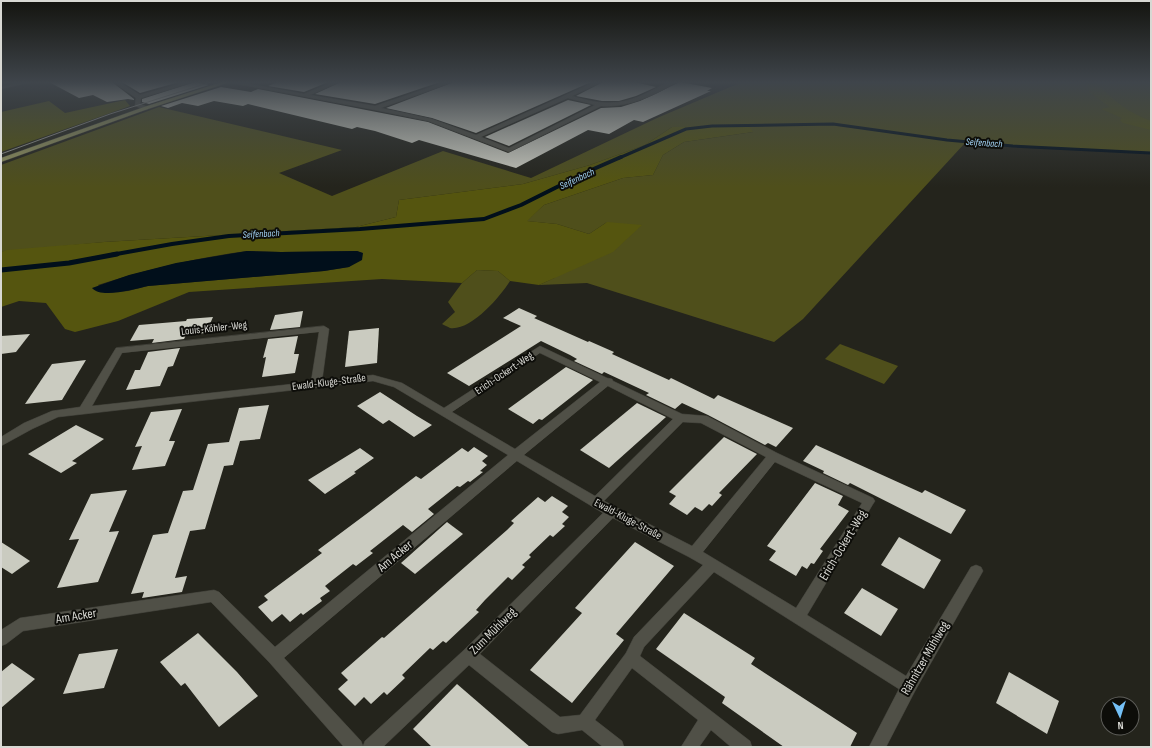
<svg xmlns="http://www.w3.org/2000/svg" width="1152" height="748" font-family="'Sofia Sans Condensed',sans-serif">
<rect width="100%" height="100%" fill="#24241c"/>
<g fill="#4f4f1b">
<polygon points="742,82 1151,82 1151,153 965,143 803,319 774,342 587,283 539,285 554,278 607,222 589,234 557,224 526,221 544,205 623,178 653,175 663,155 684,142 753,132 672,127 645,145 590,165 523,184 399,200 396,217 356,227 104,242 1,252 1,165 159,107 342,150 279,173 332,196 443,151 531,178 657,118"/>
<path d="M477 270 498 271 510 281C500 297 471 331 450 328 448 327 444 325 442 324L455 312 448 302 462 283Z"/>
<polygon points="840,344 898,366 884,384 825,359"/>
</g>
<g fill="#55550f" fill-rule="evenodd">
<path d="M1086 82H1096C1112 100 1129 113 1151 121V130L1123 123 1120 120 1122 118 1101 109 1110 107 1090 93Z"/>
<polygon points="125,100 130,106 1,152 1,112 49,101 65,113"/>
<path d="M749 126 753 132 684 142 663 155 653 175 623 178 544 205 527 221 557 224 589 234 607 222 642 225 613 252 539 285 510 281 498 271 477 270 462 283 382 279 189 292 118 321 75 332 65 329 46 303 19 301 1 307V252L7 250 104 242 356 227 396 217 399 200 523 184 590 165 645 145 672 127ZM247 251 281 252 357 251 362 253 349 267 324 271 148 286 128 291 105 293 98 285C147 269 196 258 247 251Z"/>
</g>
<path fill="#010f1b" d="M247 251 281 252 357 251 363 253 362 260 349 267 324 271 148 286C135 289 101 299 92 288L129 275 176 263Z"/>
<g fill="none" stroke-linecap="round" stroke-linejoin="round">
<polyline stroke="#010f1b" stroke-width="3" points="619,158 686,129 712,126 833,124 947,140 1013,146 1151,153"/>
<polyline stroke="#010f1b" stroke-width="4" points="111,255 172,244 229,236 360,229 484,219 521,205 589,171 621,157"/>
<polyline stroke="#010f1b" stroke-width="5" points="1,270 69,263 117,254"/>
</g>
<g fill="#cacbc0">
<polygon points="49,82 112,82 134,99 134,100 128,99 107,102 93,95 79,98"/>
<polygon points="122,82 179,82 140,93"/>
<polygon points="195,82 209,85 149,104 142,102 142,99"/>
<polygon points="278,82 328,82 304,92 268,86"/>
<polygon points="341,82 440,82 375,104 315,94"/>
<polygon points="454,82 591,82 476,133 432,118 386,108"/>
<polygon points="603,82 634,82 656,87 636,96 619,101 602,101 576,96"/>
<polygon points="680,82 712,88 707,91 711,91 643,122 634,120 609,134 588,130 516,168 419,140 412,143 375,131 357,127 352,129 248,104 243,106 214,101 198,106 182,103 168,108 161,106 221,87 251,92 258,89 428,122 508,153 601,108 621,107 640,101"/>
<polygon points="568,100 591,105 509,146 485,137"/>
<polygon points="519,308 537,316 532,320 534,318 588,342 589,341 614,352 612,354 669,380 671,378 714,399 718,395 793,428 776,447 768,443 765,445 708,415 682,403 675,409 646,395 649,393 604,372 602,374 574,361 577,359 570,355 541,341 469,386 447,373 521,326 503,318"/>
<polygon points="303,311 300,327 270,330 275,315"/>
<polygon points="213,317 206,333 186,335 184,339 152,343 154,339 130,341 139,325 186,321 187,319"/>
<polygon points="379,328 377,363 345,367 349,331"/>
<polygon points="30,334 16,352 1,354 1,336"/>
<polygon points="298,336 294,354 299,354 295,373 262,377 266,357 263,358 268,339"/>
<polygon points="180,348 173,366 168,367 160,386 126,390 135,370 140,370 148,352"/>
<polygon points="86,360 62,400 25,404 52,364"/>
<polygon points="566,367 593,380 542,420 539,419 533,424 508,409"/>
<polygon points="380,392 417,416 432,425 414,437 389,420 383,424 357,406"/>
<polygon points="637,403 666,417 609,468 580,450"/>
<polygon points="269,405 260,439 240,441 233,465 224,466 205,529 190,531 175,578 187,576 182,592 142,598 144,592 131,594 153,535 168,533 183,491 193,490 208,444 229,442 239,408"/>
<polygon points="182,409 169,441 175,441 165,466 132,470 142,446 135,447 151,412"/>
<polygon points="76,425 104,439 72,461 77,463 61,473 28,454"/>
<polygon points="724,437 757,454 719,493 722,495 712,506 709,504 702,511 695,507 687,515 669,504 676,496 669,492"/>
<polygon points="816,445 922,493 925,490 966,510 951,534 850,483 848,485 823,473 824,471 803,461"/>
<polygon points="474,447 488,456 482,461 487,465 480,471 483,472 470,482 468,481 460,487 457,486 428,509 434,514 412,532 403,525 370,551 373,553 356,566 353,564 325,586 330,591 320,598 322,601 303,615 301,613 290,622 282,614 272,622 258,607 268,600 264,596 322,553 318,550 369,512 416,476 421,479 462,448 468,452"/>
<polygon points="360,448 374,458 354,472 356,473 325,494 308,480"/>
<polygon points="815,483 843,496 838,505 849,511 820,549 823,551 814,564 811,563 807,569 802,566 796,576 769,560 776,551 767,546"/>
<polygon points="127,490 109,532 119,531 98,582 57,588 79,539 69,540 91,494"/>
<polygon points="552,496 568,506 562,512 569,517 562,524 565,526 553,537 550,535 529,555 531,557 522,565 525,567 512,580 508,577 485,600 476,610 479,612 446,643 443,641 433,650 430,648 402,675 405,678 387,695 384,692 371,704 364,697 355,706 338,689 348,680 341,673 382,637 384,638 507,530 514,523 511,521 538,497 545,502"/>
<polygon points="447,522 463,534 415,574 401,563"/>
<polygon points="899,537 941,560 924,589 881,565"/>
<polygon points="1,542 12,549 30,561 12,574 1,567"/>
<polygon points="635,542 674,566 616,634 624,640 572,703 530,670 582,613 575,608"/>
<polygon points="862,588 898,609 881,636 844,613"/>
<polygon points="684,613 755,658 751,664 857,733 850,747 784,747 722,703 725,697 656,649"/>
<polygon points="198,633 237,672 258,696 219,727 185,683 181,686 160,662"/>
<polygon points="118,649 104,688 63,694 79,654"/>
<polygon points="12,663 35,679 1,708 1,672"/>
<polygon points="1009,672 1059,701 1047,734 996,703"/>
<polygon points="457,684 530,747 432,747 413,729"/>
</g>
<g fill="none" stroke-linecap="round" stroke-linejoin="round">
<defs>
<g id="minor">
<polygon points="21,82 31,82 1,89 1,87"/>
<polygon points="113,82 119,82 140,95 186,82 194,82 141,98 140,104 148,107 148,109 146,110 135,106 136,98"/>
<path d="M227 82H239L304 94 333 82H340L310 95 375 106 446 82H453L381 108 432 119 476 135 595 82H602L572 96C602 105 619 106 647 93 657 88 666 82 676 82 655 96 626 108 601 106L509 152 428 121 375 110ZM568 98 595 105 509 148 481 137Z"/>
<path d="M324 326 329 329 322 381 373 375 402 383 444 408 540 346 607 378 612 379 613 381 682 414 707 416 777 453 873 498 875 501 873 504 807 615 906 676 971 567 976 565 981 567 983 571 915 691 886 747H869L899 689 714 572 644 647 640 656 750 741 752 747H731L711 730 699 747H681L698 720 632 668 595 720 622 741 624 747H603L582 730 558 734 552 732 469 665 383 747H344L269 662 211 602 23 631 6 644 1 646V630L20 618 214 590 219 592 275 647 508 455 394 387 373 381 58 417 32 429 1 446V437L24 423 52 411 80 407 116 348ZM319 332 311 382 92 406 122 353ZM540 353 600 382 515 449 452 412ZM608 386 673 419 595 496 524 455ZM683 422 701 423 766 457 692 546 604 501ZM517 461 603 513 464 650 365 741 363 746 361 741 284 658ZM775 462 862 503 796 608 703 552ZM613 518 689 557 703 565 634 637 626 653 580 715 560 717 480 654Z"/>
</g>
<polygon id="major" points="222,82 230,82 148,109 1,162 1,158 144,107"/>
</defs>
<use href="#minor" stroke="#3e3e37" stroke-width="1"/>
<use href="#major" stroke="#3e3e37" stroke-width="1"/>
<use href="#minor" fill="#505047" fill-rule="evenodd"/>
<use href="#major" fill="#90915d" fill-rule="evenodd"/>
<polyline stroke="#95958f" stroke-width="1" points="1,154 110,114 211,82"/>
</g>
<linearGradient id="sky" x2="0" y2="1"><stop stop-color="#14140f"/><stop offset="0.44" stop-color="#3f454b"/><stop offset="1" stop-color="#3f454b" stop-opacity="0"/></linearGradient>
<rect width="1152" height="187" fill="url(#sky)"/>
<g text-anchor="middle" dominant-baseline="central" stroke-width="4" stroke-linejoin="round" paint-order="stroke">
<g font-size="10" font-style="italic" fill="#a5d5f8" stroke="#0d0d09">
<text transform="translate(984 143) rotate(4)">Seifenbach</text>
<text transform="translate(577 179) rotate(-25)">Seifenbach</text>
<text transform="translate(261 234) rotate(-3)">Seifenbach</text>
</g>
<g font-size="11" fill="#d8d8d3" stroke="#0d0d09">
<text transform="translate(214 328) rotate(-6)">Louis-Köhler-Weg</text>
<text transform="translate(504 373) rotate(-34)">Erich-Ockert-Weg</text>
<text transform="translate(329 382) rotate(-7)">Ewald-Kluge-Straße</text>
<text transform="translate(628 519) rotate(28)">Ewald-Kluge-Straße</text>
</g>
<g font-size="13" fill="#d8d8d3" stroke="#0d0d09">
<text transform="translate(843 545) rotate(-59)">Erich-Ockert-Weg</text>
<text transform="translate(395 556) rotate(-40)">Am Acker</text>
<text transform="translate(76 616) rotate(-9)">Am Acker</text>
<text transform="translate(493 631) rotate(-45)">Zum Mühlweg</text>
<text transform="translate(925 658) rotate(-60)">Rähnitzer Mühlweg</text>
</g>
</g>
<rect width="1152" height="748" fill="none" stroke="#d8d8d3" stroke-width="4"/>
<g transform="translate(1120 716) rotate(176)"><circle r="19" fill="#0d0d09" stroke="#5e5e5a"/>
<path d="M0-3L7 15L0 10L-7 15Z" fill="#74c0f6"/>
<text y="-6" font-size="11" font-weight="bold" text-anchor="middle" fill="#d8d8d3">N</text>
</g>
</svg>
